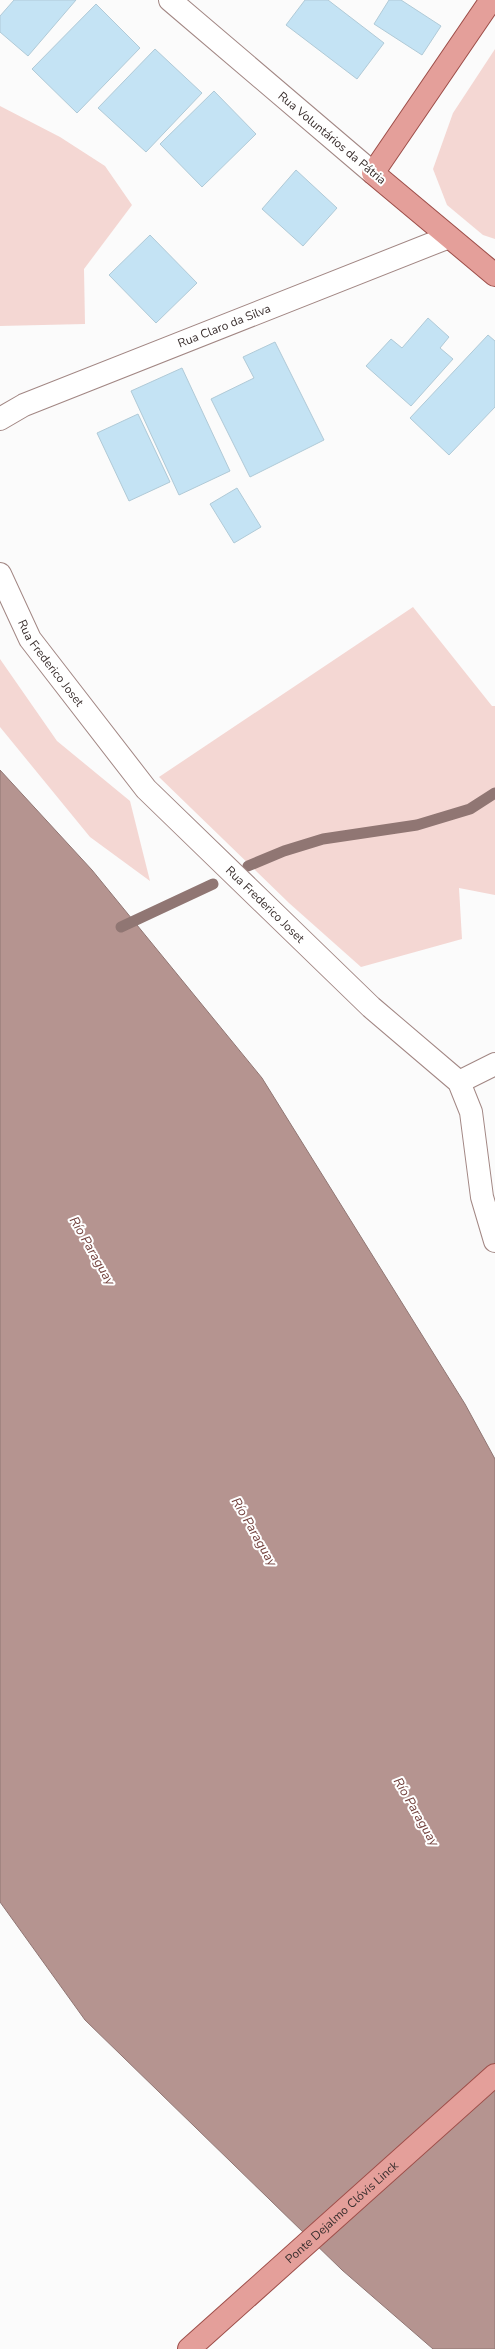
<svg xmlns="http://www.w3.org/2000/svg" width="495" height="2349" font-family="'Nunito Sans',sans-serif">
<rect width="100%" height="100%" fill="#fbfbfb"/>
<g fill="#f4d7d3">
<polygon points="495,49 495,239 483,235 447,205 433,169 453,113"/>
<polygon points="0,106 60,137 105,166 132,205 84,269 85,324 0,326"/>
<polygon points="413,607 492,706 495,706 495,895 459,888 462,939 361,967 289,903 159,777"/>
<polygon points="0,659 57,741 130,801 150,881 90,837 0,727"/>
</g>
<polygon fill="#b59490" stroke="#907673" points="0,770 92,870 262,1078 465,1404 495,1459 495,2349 433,2349 342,2270 85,2020 0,1902"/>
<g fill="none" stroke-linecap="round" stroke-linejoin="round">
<g stroke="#907673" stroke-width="11">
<polyline points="248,866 284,851 323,839 417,825 470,809 495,793"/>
<polyline points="121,927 213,884"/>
</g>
</g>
<g fill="#c4e3f4" stroke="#b0cad7">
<polygon points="14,0 76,0 28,56 0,32 0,16"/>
<polygon points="305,0 328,0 384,43 357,79 286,25"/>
<polygon points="389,0 401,0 441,26 422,55 374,24"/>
<polygon points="96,4 140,48 77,113 32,69"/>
<polygon points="155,49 202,93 146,152 98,108"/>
<polygon points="214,91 256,134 202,187 160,144"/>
<polygon points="296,170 337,208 303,246 262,209"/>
<polygon points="150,235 197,283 156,323 109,275"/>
<polygon points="428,318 449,337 440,348 453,359 411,406 366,366 391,339 402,348"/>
<polygon points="488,335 495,341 495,407 449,455 410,418"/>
<polygon points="275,342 324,440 250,477 211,399 254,378 243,357"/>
<polygon points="182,368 230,471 179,495 131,391"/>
<polygon points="138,414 170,482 129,501 97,433"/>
<polygon points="237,488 261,527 234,543 210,504"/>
</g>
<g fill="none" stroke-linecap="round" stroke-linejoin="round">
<defs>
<g id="minor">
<polyline points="170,0 373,173"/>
<path id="s1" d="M0 419 24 405 449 237"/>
<path id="s2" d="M0 574 30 639 146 789 371 1007 459 1082 471 1112 482 1197 495 1241"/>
<polyline points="459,1082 495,1064"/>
</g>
<g id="major">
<polyline points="491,0 373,173 495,275"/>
<path id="s3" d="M189 2349 495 2075"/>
</g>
</defs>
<use href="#minor" stroke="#a28784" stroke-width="24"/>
<use href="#major" stroke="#9d4e49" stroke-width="24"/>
<use href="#minor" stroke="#fff" stroke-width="22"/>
<use href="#major" stroke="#e49f9a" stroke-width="22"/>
</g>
<g text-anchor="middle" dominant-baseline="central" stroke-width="4" stroke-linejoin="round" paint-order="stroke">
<g font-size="12" fill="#3a2f2e" stroke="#fff">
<text transform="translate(332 138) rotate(40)">Rua Voluntários da Pátria</text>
<text stroke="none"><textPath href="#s1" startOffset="243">Rua Claro da Silva</textPath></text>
<text stroke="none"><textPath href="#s2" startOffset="103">Rua Frederico Joset</textPath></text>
<text stroke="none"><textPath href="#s2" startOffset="427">Rua Frederico Joset</textPath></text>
<text stroke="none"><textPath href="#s3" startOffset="205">Ponte Dejalmo Clóvis Linck</textPath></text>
</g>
<g font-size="13" font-style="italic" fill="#72403c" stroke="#fff">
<text transform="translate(92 1251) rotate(60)">Río Paraguay</text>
<text transform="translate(254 1532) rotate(60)">Río Paraguay</text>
<text transform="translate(416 1812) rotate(60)">Río Paraguay</text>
</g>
</g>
</svg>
